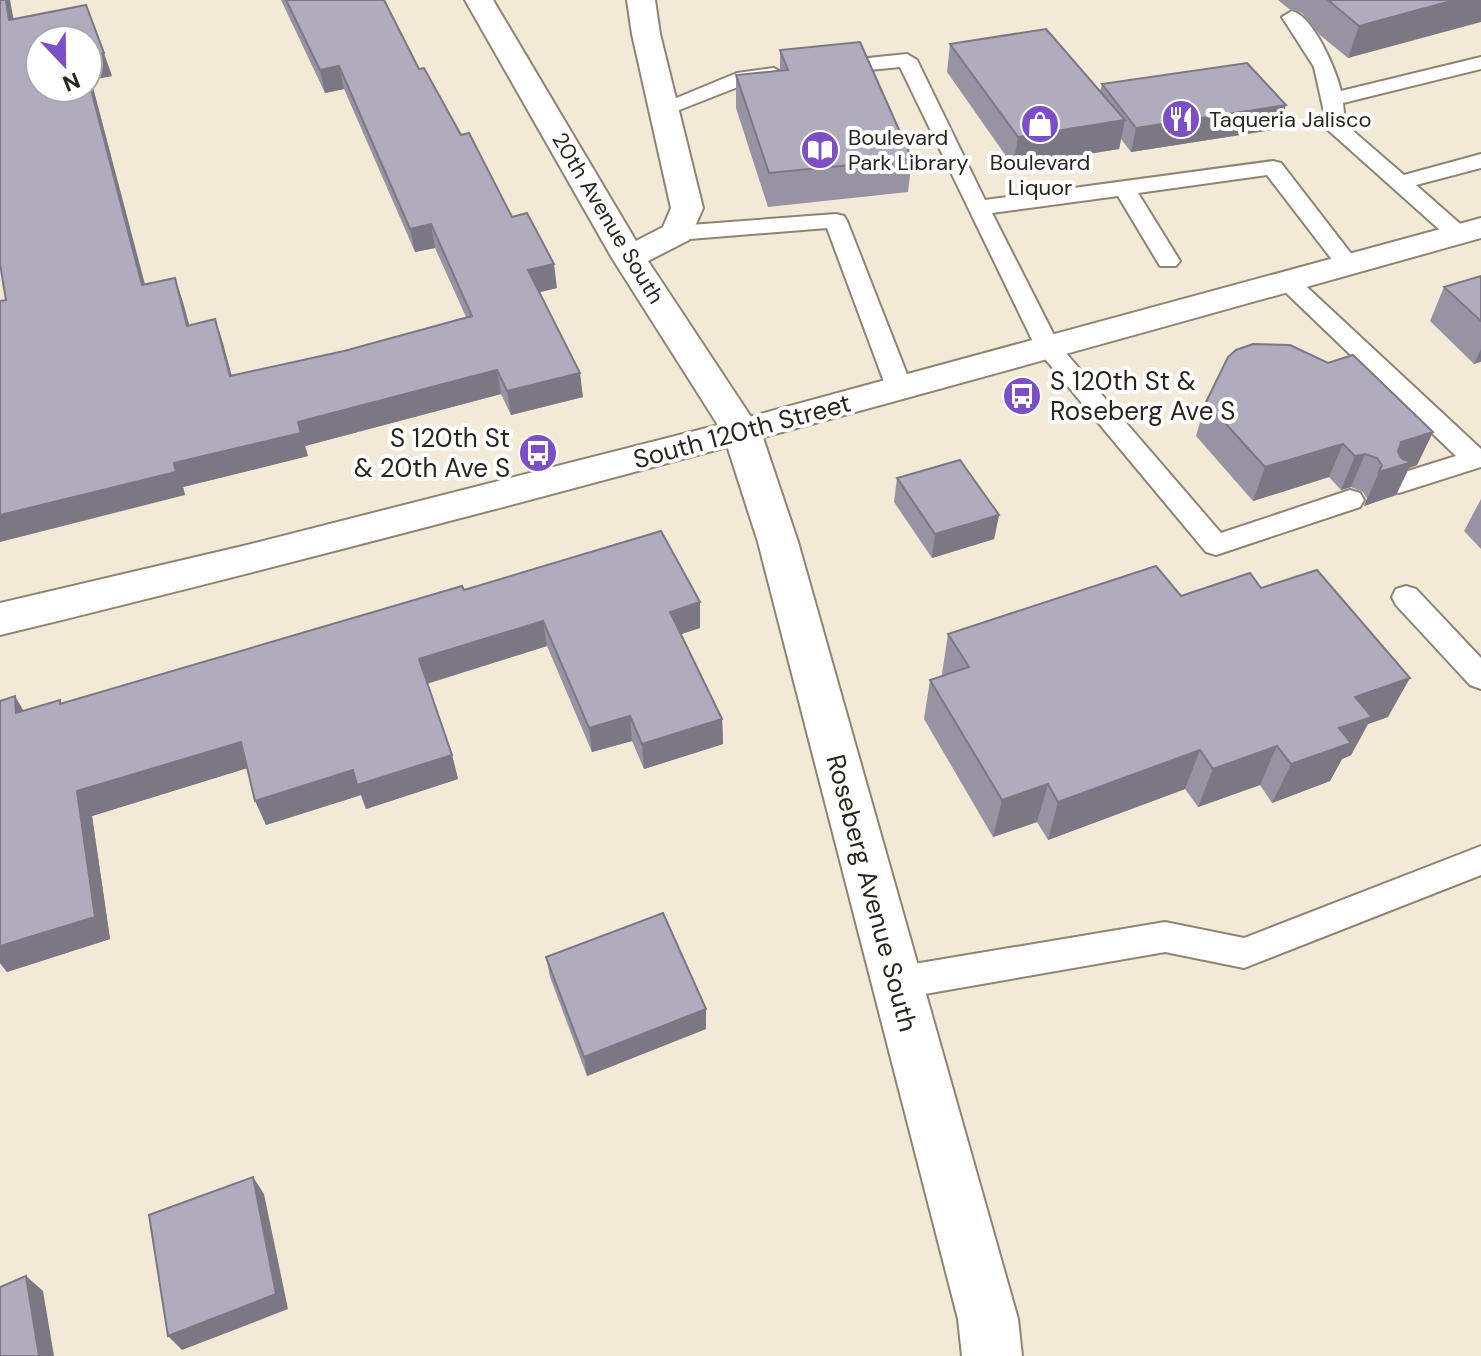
<svg xmlns="http://www.w3.org/2000/svg" width="1481" height="1356" font-family="'DM Sans',sans-serif">
<rect width="100%" height="100%" fill="#f2e9d7"/>
<g fill="none" stroke-linecap="round" stroke-linejoin="round">
<defs>
<g id="lane">
<path d="M1292 11C1314 17 1336 70 1341 91L1481 57V69L1343 103 1345 124 1404 175 1481 154V168L1416 185 1466 229 1469 234 1466 239H1450L1328 130 1314 67 1282 17Z"/>
<polygon points="907,54 917,60 985,200 1273,161 1281,163 1356,260 1360,265 1356,270 1340,270 1267,175 1138,193 1180,261 1176,266 1160,266 1118,196 992,213 1059,345 1221,533 1350,490 1360,493 1364,500 1360,507 1216,555 1206,552 1036,348 900,67 829,74 819,68 829,62"/>
<polygon points="774,68 784,74 781,78 748,83 664,116 654,110 657,106 737,73"/>
<polygon points="836,214 844,216 847,221 912,387 908,393 899,395 890,393 886,387 827,228 677,240 669,238 666,233 669,228 677,226"/>
<polygon points="1287,274 1295,276 1481,449 1481,467 1399,493 1389,491 1386,484 1389,477 1456,456 1279,286 1275,281 1279,276"/>
<polygon points="1406,586 1416,589 1481,658 1481,689 1470,685 1396,605 1392,597 1396,589"/>
<polygon points="1481,846 1481,875 1244,968 1165,952 896,999 884,994 879,983 884,972 896,967 1165,922 1244,938"/>
</g>
<polygon id="street" points="465,0 493,0 636,241 663,227 671,208 632,34 627,0 655,0 660,34 703,208 689,240 648,261 761,432 798,542 1018,1319 1022,1356 962,1356 958,1319 758,542 723,433 612,258"/>
<path id="secondary" d="M1481 218V238C989 376 497 514 0 635V603L243 546 742 419Z"/>
</defs>
<use href="#lane" stroke="#8d8474" stroke-width="4"/>
<use href="#street" stroke="#8d8474" stroke-width="4"/>
<use href="#secondary" stroke="#8d8474" stroke-width="4"/>
<use href="#lane" fill="#fff" fill-rule="evenodd"/>
<use href="#street" fill="#fff" fill-rule="evenodd"/>
<use href="#secondary" fill="#fff" fill-rule="evenodd"/>
</g>
<g fill="#9793a3">
<polygon points="281,0 384,0 419,69 557,288 540,292 583,397 511,415 501,394 305,446 308,456 183,487 185,495 6,300 14,19 112,76 91,80 145,284 175,278 189,325 215,319 232,376 344,351 466,317 435,248 415,252 344,89 325,93"/>
<polygon points="1278,0 1481,0 1348,58 1320,35 1302,13 1289,9"/>
<polygon points="950,44 1100,92 1102,84 1279,129 1131,152 1121,139 1119,149 1013,166 947,72"/>
<polygon points="780,50 912,159 908,192 768,207 736,108 736,75 780,71"/>
<polygon points="1481,276 1481,362 1474,364 1430,321 1444,287"/>
<polygon points="1206,402 1433,432 1417,465 1409,468 1396,495 1364,506 1367,499 1363,492 1351,487 1341,490 1329,477 1253,501 1196,436"/>
<polygon points="897,478 999,515 994,539 932,558 894,502"/>
<polygon points="1481,499 1481,549 1464,531"/>
<polygon points="1261,588 1388,717 1368,724 1351,755 1342,759 1330,781 1272,803 1260,785 1198,807 1185,789 1048,840 1037,822 993,837 924,719 930,680 943,676 942,674 948,634 1181,596"/>
<polygon points="464,590 700,602 700,628 681,634 722,719 723,744 644,769 632,741 592,752 547,646 427,684 452,755 458,779 366,809 361,795 266,825 247,768 92,816 110,939 7,972 0,963 0,701 24,711 60,700 61,703"/>
<polygon points="546,957 706,1009 706,1029 587,1076 550,977"/>
</g>
<g fill="#7b7884">
<polygon points="6,0 10,0 18,43 9,20"/>
<polygon points="1455,0 1481,0 1481,22 1348,58 1359,26"/>
<polygon points="104,53 112,76 91,80 151,309 142,285 88,78 88,56"/>
<polygon points="339,66 344,89 325,93 320,70"/>
<polygon points="1286,105 1279,129 1131,152 1136,128"/>
<polygon points="1125,120 1119,149 1013,166 1018,137"/>
<polygon points="431,224 435,248 415,252 410,229"/>
<polygon points="554,264 557,288 532,294 528,270"/>
<polygon points="175,278 183,302 196,350 187,326"/>
<polygon points="215,319 223,343 238,400 230,376"/>
<polygon points="1481,349 1481,361 1474,364"/>
<polygon points="497,370 501,394 305,446 308,456 183,487 185,495 0,542 0,515 174,463 298,422"/>
<polygon points="580,373 583,397 511,415 507,391"/>
<polygon points="1433,432 1417,465 1409,468 1396,495 1364,506 1379,472 1401,442"/>
<polygon points="1343,444 1329,477 1253,501 1265,467"/>
<polygon points="1365,454 1351,487 1341,490 1355,456"/>
<polygon points="999,515 994,539 932,558 935,534"/>
<polygon points="700,602 700,628 672,637 670,612"/>
<polygon points="543,621 547,646 425,684 419,659"/>
<polygon points="1410,678 1388,717 1368,724 1351,755 1342,759 1330,781 1272,803 1291,764 1355,697"/>
<polygon points="15,696 30,722 16,713"/>
<polygon points="630,716 632,741 592,752 589,728"/>
<polygon points="722,719 723,744 644,769 642,744"/>
<polygon points="241,742 251,767 92,816 110,939 7,972 0,963 0,946 77,791"/>
<polygon points="1277,746 1260,785 1198,807 1213,769"/>
<polygon points="1200,750 1185,789 1048,840 1058,802"/>
<polygon points="452,755 458,779 366,809 361,795 266,825 255,801 353,770"/>
<polygon points="1048,784 1037,822 993,837 1002,800"/>
<polygon points="706,1009 706,1029 587,1076 584,1057"/>
<polygon points="253,1177 264,1194 288,1309 182,1350 168,1336"/>
<polygon points="26,1276 43,1291 54,1356 39,1356"/>
</g>
<g fill="#b0abbd" stroke="#7b7884" stroke-width="2">
<polygon points="0,0 6,0 9,20 86,5 104,53 88,56 88,40 40,40 40,88 88,88 88,78 142,285 175,278 187,326 215,319 230,376 344,351 472,316 431,224 410,229 339,66 320,70 286,0 384,0 419,69 424,68 461,135 469,133 512,217 527,213 554,264 528,270 580,373 507,391 497,370 298,422 301,433 174,463 176,472 0,515 0,301 6,300 0,264"/>
<polygon points="1328,0 1455,0 1359,26"/>
<polygon points="1046,29 1125,120 1018,137 950,44"/>
<polygon points="860,42 912,159 769,173 736,75 788,70 780,50"/>
<polygon points="1247,63 1286,105 1136,128 1102,84"/>
<polygon points="1481,276 1481,321 1444,287"/>
<polygon points="1253,344 1290,345 1328,363 1353,355 1433,432 1401,442 1398,452 1402,459 1412,462 1379,472 1382,465 1377,458 1365,454 1355,456 1343,444 1265,467 1206,402 1228,357 1236,350"/>
<polygon points="960,460 999,515 935,534 897,478"/>
<polygon points="661,531 700,602 670,612 722,719 642,744 630,716 589,728 543,621 419,659 452,755 357,785 353,770 255,801 241,742 77,791 95,917 0,946 0,701 15,696 16,713 60,700 60,704 462,586 464,590"/>
<polygon points="1156,566 1181,596 1250,573 1261,588 1317,570 1410,678 1355,697 1372,717 1339,728 1351,743 1291,764 1277,746 1213,769 1200,750 1058,802 1048,784 1002,800 930,680 969,667 948,634"/>
<polygon points="663,913 706,1009 584,1057 546,957"/>
<polygon points="253,1177 276,1294 168,1336 149,1215"/>
<polygon points="26,1276 39,1356 0,1356 0,1287"/>
</g>
<defs>
<symbol id="restaurant-disc" viewBox="-11 -11 22 22"><circle r="9.5" fill="#7c4fc7" stroke="#fff"/><path d="M-5-6h1v4h1v-4h1v4h1v-4h1v5L-1.5 .5V6h-2V.5L-5-1ZM5-6V6H3V1.5H1.5Q1.5-4 5-6Z" fill="#fff"/></symbol>
<symbol id="shop-disc" viewBox="-11 -11 22 22"><circle r="9.5" fill="#7c4fc7" stroke="#fff"/><path d="M-5-2.5h2.3a2.7 3.5 0 0 1 5.4 0H5L5.5 6h-11ZM-1.5-2.5h3a1.5 2.3 0 0 0-3 0Z" fill="#fff"/></symbol>
<symbol id="library-disc" viewBox="-11 -11 22 22"><circle r="9.5" fill="#7c4fc7" stroke="#fff"/><path d="M-6-4Q-3-5.5-.7-3.5V5Q-3 3-6 4ZM6-4Q3-5.5 .7-3.5V5Q3 3 6 4Z" fill="#fff"/></symbol>
<symbol id="bus-disc" viewBox="-11 -11 22 22"><circle r="9.5" fill="#7c4fc7" stroke="#fff"/><path d="M-5-6H5V4H4V6H2V4H-2V6H-4V4H-5ZM-3.5-4V0h7V-4ZM-3.5 1.2v1.5H-2V1.2ZM2 1.2v1.5H3.5V1.2Z" fill="#fff"/></symbol>
</defs>
<g fill-rule="evenodd">
<use href="#restaurant-disc" x="1159" y="97" width="44" height="44"/>
<use href="#shop-disc" x="1018" y="102" width="44" height="44"/>
<use href="#library-disc" x="798" y="128" width="44" height="44"/>
<use href="#bus-disc" x="1000" y="374" width="44" height="44"/>
<use href="#bus-disc" x="516" y="431" width="44" height="44"/>
</g>
<g text-anchor="middle" dominant-baseline="central" stroke-width="8" stroke-linejoin="round" paint-order="stroke">
<g font-size="22" fill="#29251f" stroke="#fff" text-anchor="start">
<text x="1209" y="119">Taqueria Jalisco</text>
<text x="848" y="137">Boulevard<tspan x="848" dy="25">Park Library</tspan></text>
<text x="1040" y="162" text-anchor="middle">Boulevard<tspan x="1040" dy="25">Liquor</tspan></text>
</g>
<g font-size="22" fill="#29251f" stroke="#fff">
<text transform="translate(608 218) rotate(59)">20th Avenue South</text>
</g>
<g font-size="26" fill="#29251f" stroke="#fff" text-anchor="start">
<text x="1050" y="381">S 120th St &amp;<tspan x="1050" dy="30">Roseberg Ave S</tspan></text>
<text x="510" y="438" text-anchor="end">S 120th St<tspan x="510" dy="30">&amp; 20th Ave S</tspan></text>
</g>
<g font-size="26" fill="#29251f" stroke="#fff">
<text transform="translate(742 431) rotate(-15)">South 120th Street</text>
<text transform="translate(872 893) rotate(75)">Roseberg Avenue South</text>
</g>
</g>
<g transform="translate(64 64) rotate(158)"><circle r="38" fill="#ffffff" stroke="#a9a8a5" stroke-width="2"/>
<path d="M0-6L14 30L0 20L-14 30Z" fill="#7c4fc7"/>
<text y="-12" font-size="22" font-weight="bold" text-anchor="middle" fill="#29251f">N</text>
</g>
</svg>
